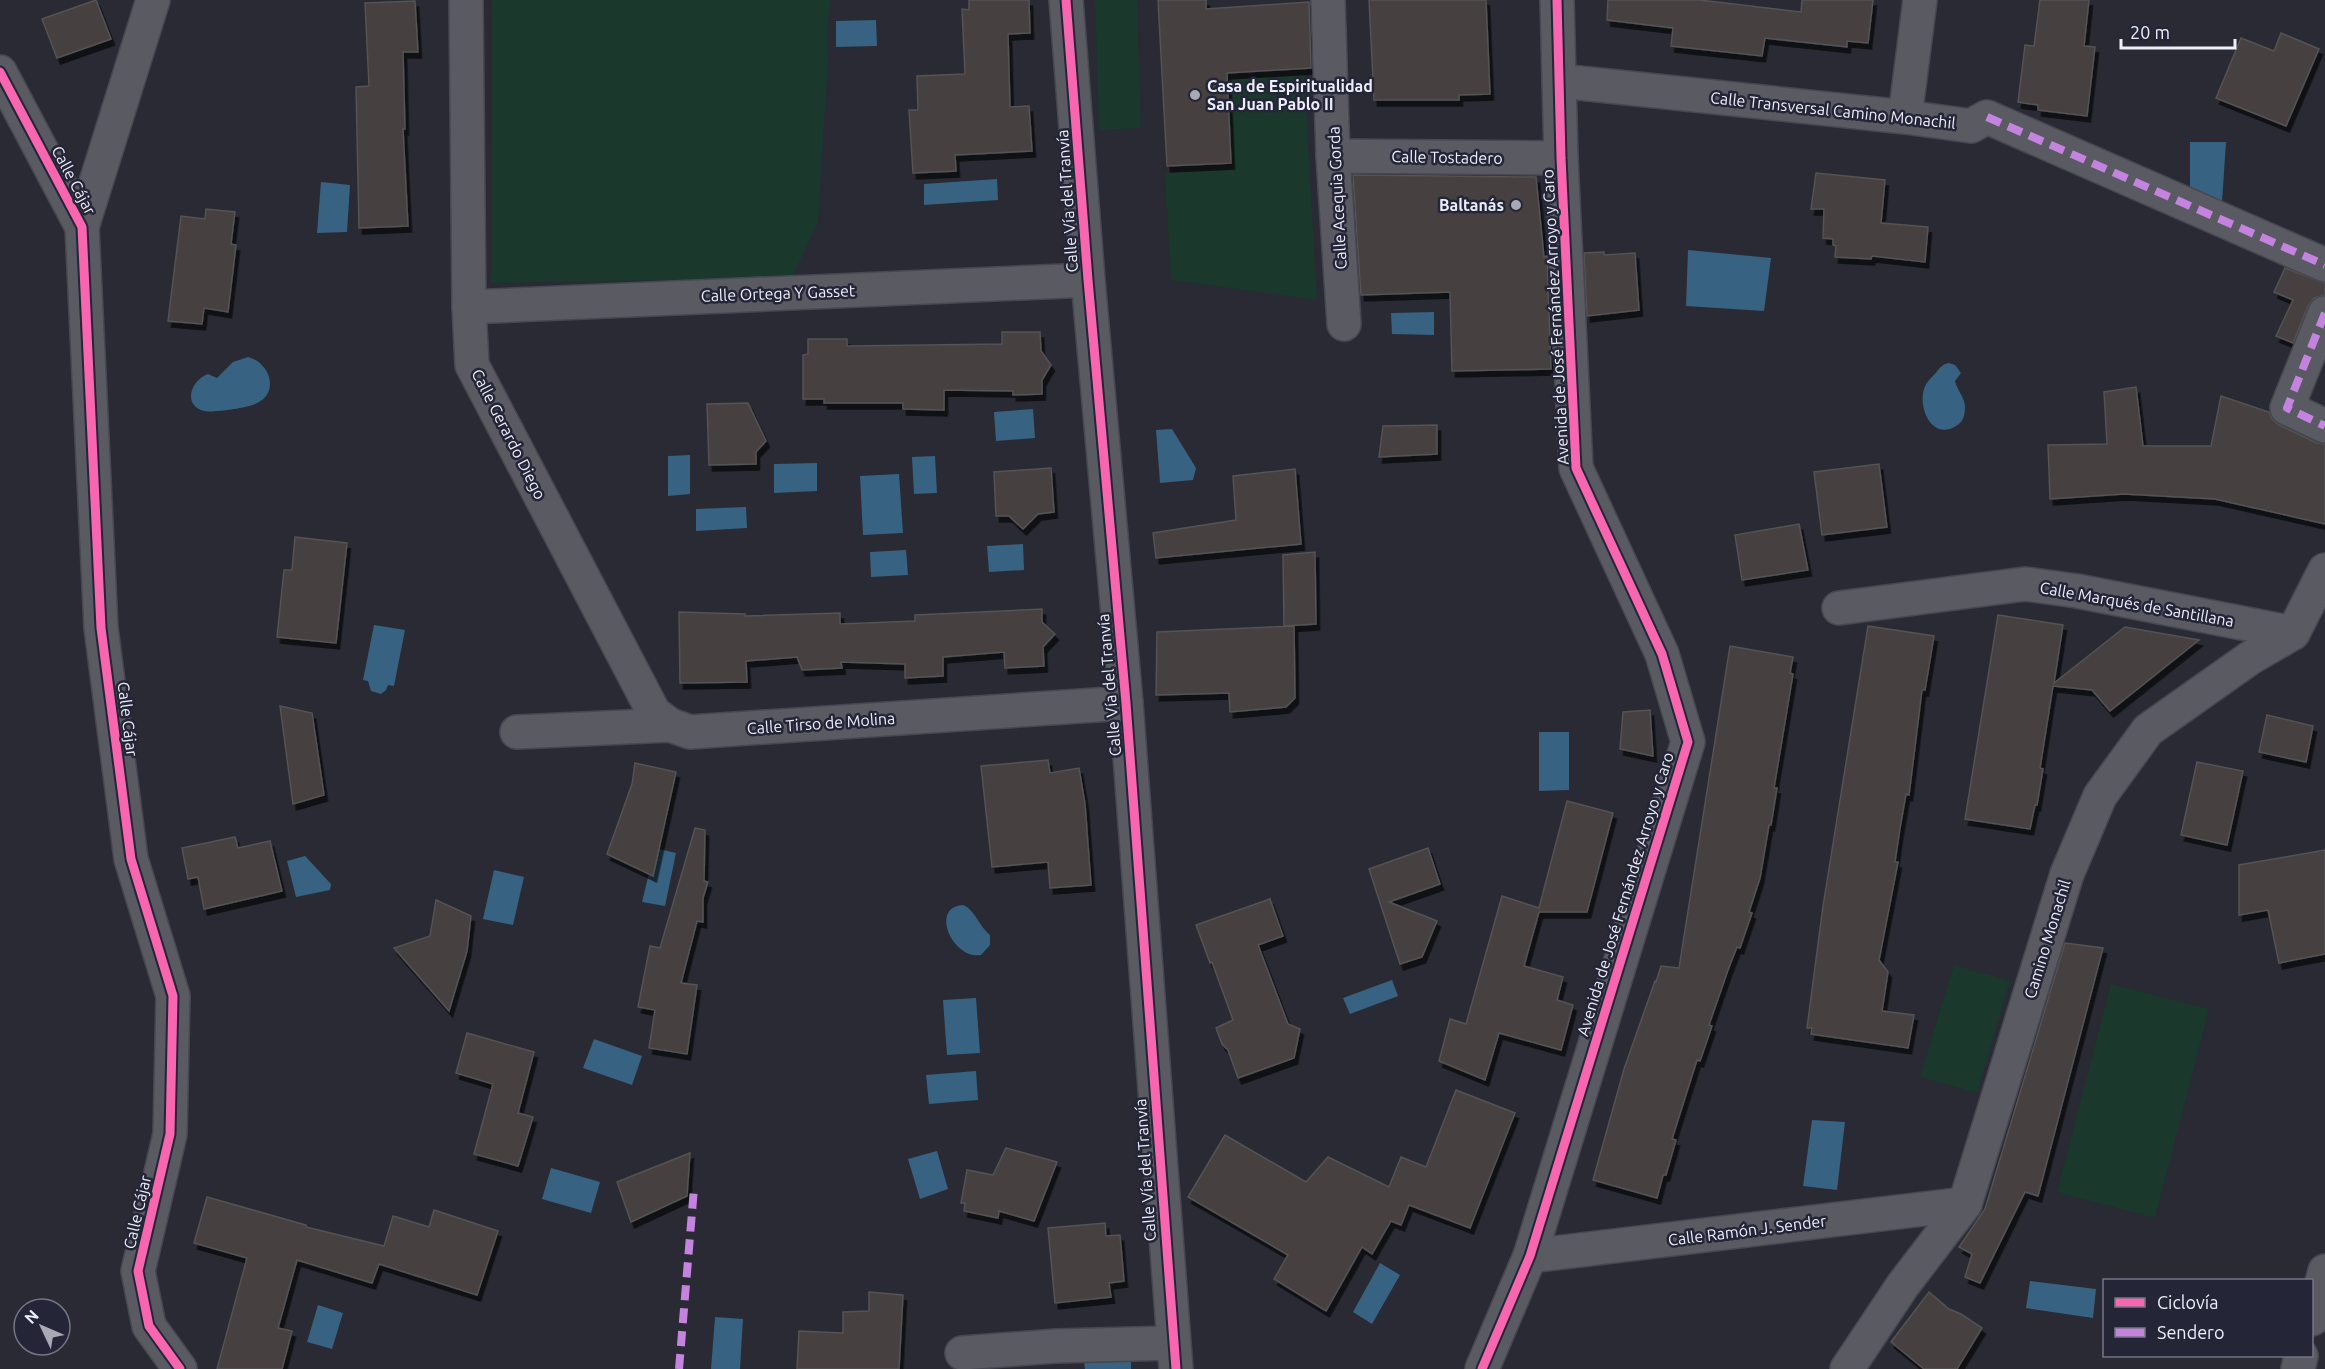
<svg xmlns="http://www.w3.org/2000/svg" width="2325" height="1369" font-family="Ubuntu,sans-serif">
<defs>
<filter id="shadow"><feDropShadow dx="3.5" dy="6" stdDeviation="0" flood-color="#0009"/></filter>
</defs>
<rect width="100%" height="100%" fill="#292a33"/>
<g fill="#1a382c">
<polygon points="492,0 831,0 827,26 828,61 818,223 792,278 491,283"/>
<polygon points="1095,0 1137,0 1141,128 1099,130"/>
<polygon points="1304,74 1317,300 1171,280 1165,173 1233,169 1228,79"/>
<polygon points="1954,965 2010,981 1977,1093 1920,1077"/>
<polygon points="2111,984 2209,1009 2155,1218 2057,1192"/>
</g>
<g fill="#386281">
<polygon points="876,20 877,46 836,47 836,21"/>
<polygon points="2190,142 2226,142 2222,202 2190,190"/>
<polygon points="997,179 998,200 924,205 924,184"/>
<polygon points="321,182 350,185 347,232 317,233"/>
<polygon points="1688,250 1771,258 1764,311 1686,306"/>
<polygon points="1434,312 1434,335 1392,334 1391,313"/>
<path d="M248 357C271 363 280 394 255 404 247 408 212 413 204 411 182 405 191 380 208 374L217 378 233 362Z"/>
<path d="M1949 363 1955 365 1961 373 1955 381C1957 390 1964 396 1965 406 1965 414 1964 422 1956 426 1932 441 1918 408 1924 389 1927 380 1933 377 1938 370 1942 366 1943 364 1949 363Z"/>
<polygon points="1033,409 1035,438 996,441 994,412"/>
<polygon points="1172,429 1196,468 1193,480 1160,483 1156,430"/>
<polygon points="690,455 690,494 668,496 668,456"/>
<polygon points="935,456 937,493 914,494 912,457"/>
<polygon points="817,463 817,491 774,493 774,464"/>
<polygon points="899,474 903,533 863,535 860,476"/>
<polygon points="746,507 747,528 696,531 696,509"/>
<polygon points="1023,544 1024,570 989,572 987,546"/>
<polygon points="906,550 908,575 871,577 870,552"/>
<polygon points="374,625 405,630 394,686 388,685 386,690 381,694 371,691 368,681 363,680"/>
<polygon points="1539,732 1569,732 1569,790 1539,791"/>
<polygon points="655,848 676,853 665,906 642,902"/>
<polygon points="305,856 331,884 330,890 296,897 287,861"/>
<polygon points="494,870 524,877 513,925 483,919"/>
<path d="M963 905C975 910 979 926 990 935V945L981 955C953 960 929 907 963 905Z"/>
<polygon points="1392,980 1398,996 1350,1014 1343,998"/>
<polygon points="976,998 980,1053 947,1055 943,1000"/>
<polygon points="594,1039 642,1056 632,1085 583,1068"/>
<polygon points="976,1071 978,1100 929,1104 926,1075"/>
<polygon points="1812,1120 1845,1122 1837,1190 1803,1186"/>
<polygon points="937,1151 948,1189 920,1199 908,1159"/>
<polygon points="551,1168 600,1182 591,1213 542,1199"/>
<polygon points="1380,1263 1400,1275 1372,1324 1353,1312"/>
<polygon points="2030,1281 2096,1289 2093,1318 2026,1308"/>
<polygon points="318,1305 343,1313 332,1349 307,1342"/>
<polygon points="715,1317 743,1319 740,1369 711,1369"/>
<polygon points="1131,1361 1131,1369 1085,1369 1084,1362"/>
</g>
<g fill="#474140" stroke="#545254" stroke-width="1.5" filter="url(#shadow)">
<polygon points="96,0 111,39 57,58 42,19"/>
<polygon points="969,0 1029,0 1030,33 1008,34 1010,107 1029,106 1032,151 955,155 956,171 913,173 909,110 918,110 917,76 965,74 962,9 969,10"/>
<polygon points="1158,0 1206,0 1206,9 1309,2 1311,68 1227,73 1231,163 1167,166"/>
<polygon points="1369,0 1486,0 1490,94 1459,95 1459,100 1374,100"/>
<polygon points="1608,0 1700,0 1801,12 1802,0 1873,0 1868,43 1847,41 1847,47 1765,38 1762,56 1671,46 1673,28 1607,20"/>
<polygon points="2040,0 2089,0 2084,46 2095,47 2087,116 2038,110 2038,105 2018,102 2025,45 2034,46"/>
<polygon points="415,1 418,52 403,52 405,129 403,129 408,226 359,228 356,87 369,86 365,3"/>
<polygon points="2281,33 2319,49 2286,126 2216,98 2241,38 2274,51"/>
<polygon points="1816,173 1885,180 1881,223 1928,227 1925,262 1872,256 1871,259 1835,257 1836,246 1833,245 1833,239 1823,238 1824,209 1811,209"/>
<polygon points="1353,175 1536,177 1544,257 1547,256 1551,369 1452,371 1450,292 1361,295"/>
<polygon points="206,209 235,212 231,244 236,245 228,312 204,308 202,324 168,321 181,216 205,219"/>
<polygon points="1604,252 1604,255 1635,253 1639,310 1587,316 1584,253"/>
<polygon points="2285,268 2325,283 2325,295 2314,298 2308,306 2293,343 2276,336 2293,300 2274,292"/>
<polygon points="1002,332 1040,332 1041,351 1051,365 1042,380 1042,394 1013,395 1013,391 944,390 944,410 903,409 903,403 824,403 824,399 803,399 803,355 808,354 808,339 847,339 847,346 1002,344"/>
<polygon points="2136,387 2143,446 2211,446 2221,396 2269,412 2272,419 2279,425 2317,443 2325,444 2325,524 2215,499 2124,494 2050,499 2048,445 2107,444 2104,392"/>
<polygon points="748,403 766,441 756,452 756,464 709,465 707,404"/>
<polygon points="1437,425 1437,454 1379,457 1383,426"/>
<polygon points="1879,464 1887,527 1822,535 1814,472"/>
<polygon points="1051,468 1054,512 1038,514 1023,529 1009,516 996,516 994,472"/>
<polygon points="1295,469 1301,544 1156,558 1153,533 1236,520 1233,476"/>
<polygon points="1799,524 1808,570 1742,580 1735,535"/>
<polygon points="295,537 347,543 336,643 277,637 284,570 292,570"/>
<polygon points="1315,552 1316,624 1284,626 1283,555"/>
<polygon points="1042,609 1042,622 1055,634 1043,647 1044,666 1005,668 1004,652 943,657 943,676 905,678 905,664 841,662 842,668 802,670 797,657 746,661 747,682 680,683 679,612 745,614 745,616 840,613 840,624 915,621 915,615"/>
<polygon points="1998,615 2063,625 2054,683 2125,627 2199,640 2110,711 2092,690 2053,686 2040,768 2043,769 2037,805 2035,805 2030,829 1965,819"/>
<polygon points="1294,626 1295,698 1286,707 1230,712 1229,693 1156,695 1157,632"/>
<polygon points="1868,626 1934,636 1925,690 1922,690 1909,795 1906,794 1900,828 1895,862 1898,862 1879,960 1888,972 1882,1011 1914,1015 1908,1048 1811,1034 1812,1028 1807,1028 1823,906"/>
<polygon points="1730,646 1793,657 1790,673 1793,674 1774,788 1777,788 1771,825 1769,825 1760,878 1749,912 1752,913 1740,948 1737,947 1728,970 1709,1025 1712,1026 1700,1061 1697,1060 1672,1139 1676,1140 1666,1175 1663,1175 1657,1198 1593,1180 1624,1069 1655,981 1656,982 1661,966 1679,968"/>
<polygon points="280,706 312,713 324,795 293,804"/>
<polygon points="1650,710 1653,756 1620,749 1623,712"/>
<polygon points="2267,715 2313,726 2306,762 2259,752"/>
<polygon points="1048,760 1050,773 1079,768 1085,804 1091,885 1050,888 1048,862 992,867 981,766"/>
<polygon points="2197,762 2243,771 2227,845 2181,835"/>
<polygon points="635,763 676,772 653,876 607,854 632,784"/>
<polygon points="1567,801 1613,813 1587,912 1539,912 1524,966 1563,977 1557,1000 1573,1005 1561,1050 1499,1033 1485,1080 1439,1061 1450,1019 1466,1024 1502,896 1539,908"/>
<polygon points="695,828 705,830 704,881 708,882 703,898 703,922 697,921 681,983 697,985 687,1054 649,1048 655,1010 638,1007 650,946 660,948"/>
<polygon points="235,837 238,848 270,841 282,891 204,909 198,877 188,879 182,848"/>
<polygon points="1428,848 1440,884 1389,902 1437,921 1422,957 1400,964 1369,869"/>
<polygon points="2325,850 2325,954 2279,963 2268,910 2239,915 2239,865"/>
<polygon points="1270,899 1283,936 1258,945 1288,1024 1300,1029 1294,1058 1238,1078 1228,1050 1222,1044 1216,1028 1233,1020 1212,962 1210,963 1196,925"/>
<polygon points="436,900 471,916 467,951 449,1011 394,948 430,936"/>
<polygon points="2065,943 2103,948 2038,1196 2025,1192 1980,1283 1965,1277 1972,1254 1959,1247 1985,1209"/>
<polygon points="467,1033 534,1052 518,1113 533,1117 518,1166 474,1154 493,1084 456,1073"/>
<polygon points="1456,1090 1515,1113 1470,1228 1409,1205 1401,1225 1391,1221 1372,1254 1362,1247 1326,1311 1274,1279 1288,1255 1188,1197 1225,1135 1306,1182 1328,1157 1389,1187 1401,1157 1426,1167"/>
<polygon points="1006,1148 1057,1162 1034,1221 999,1211 998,1218 964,1211 965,1203 961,1203 967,1170 993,1175"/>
<polygon points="690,1153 687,1196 631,1222 617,1182"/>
<polygon points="207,1197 306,1225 306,1227 384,1246 393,1216 429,1227 434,1210 498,1231 477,1295 379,1264 372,1283 297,1260 278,1328 292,1331 282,1369 217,1369 247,1258 194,1243"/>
<polygon points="1105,1223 1106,1236 1120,1235 1124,1281 1109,1283 1111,1297 1055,1303 1048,1228"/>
<polygon points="869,1292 903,1295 899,1369 797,1369 799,1331 843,1333 843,1312 869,1311"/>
<polygon points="1929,1292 1949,1309 1961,1314 1982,1328 1957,1369 1924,1369 1891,1342"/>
</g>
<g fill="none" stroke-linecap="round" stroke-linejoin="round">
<defs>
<g id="minor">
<polyline points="466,0 469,307 472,365 654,713 670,725"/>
<polyline points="1066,0 1088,280 1126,703 1176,1369"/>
<polyline points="1328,0 1333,156 1344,324"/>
<polyline points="0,72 82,227 101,628 131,859 173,996 170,1134 138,1271 149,1326 180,1369"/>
<polyline points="1560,81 1905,117 1971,126 1987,117 2325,265"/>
<polyline points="1905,117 1920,0"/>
<polyline points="1333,156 1561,158"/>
<polyline points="82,227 153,0"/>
<polyline points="469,307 1088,280"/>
<polyline points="2325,313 2287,408 2325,426"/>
<polyline points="1839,608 2025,584 2077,591 2293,633"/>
<polyline points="517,732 670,725 690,732 1126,703"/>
<polyline points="1530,1256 1965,1204"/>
<polyline points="2312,1319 2325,1271"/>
<polyline points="962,1353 1057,1346 1173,1343"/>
<polyline points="1482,1369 1530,1256 1688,742 1662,654 1576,468 1561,158 1557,0"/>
<polyline points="1847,1369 1903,1285 1965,1204 2067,874 2100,796 2148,730 2250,658 2293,633 2325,570"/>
<polyline points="2298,1369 2301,1356"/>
</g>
</defs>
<use href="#minor" stroke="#464750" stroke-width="36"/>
<use href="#minor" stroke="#595a62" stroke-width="33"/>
<g stroke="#c483df" stroke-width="8" stroke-dasharray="15 8" stroke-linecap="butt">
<polyline points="1987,117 2325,265"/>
<polyline points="2325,313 2287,408 2325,426"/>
<polyline points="679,1369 694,1188"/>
</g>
<defs>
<g id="cycleway">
<polyline points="1066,0 1088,280 1126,703 1176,1369"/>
<polyline points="0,72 82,227 101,628 131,859 173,996 170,1134 138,1271 149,1326 180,1369"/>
<polyline points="1482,1369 1530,1256 1688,742 1662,654 1576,468 1561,158 1557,0"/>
</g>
</defs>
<use href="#cycleway" stroke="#242638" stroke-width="13"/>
<use href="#cycleway" stroke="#f766af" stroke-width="9"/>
</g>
<g fill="#a8a9b5" stroke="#242638" stroke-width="2">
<circle cx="1195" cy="95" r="6"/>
<circle cx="1516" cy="205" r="6"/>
</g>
<g text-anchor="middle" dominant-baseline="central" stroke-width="5" stroke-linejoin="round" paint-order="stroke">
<g font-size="16" font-weight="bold" fill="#eceefb" stroke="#242638" text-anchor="start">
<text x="1207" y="86">Casa de Espiritualidad<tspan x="1207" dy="18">San Juan Pablo II</tspan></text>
<text x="1504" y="205" text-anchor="end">Baltanás</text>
</g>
<g font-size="16" fill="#eceefb" stroke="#242638">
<text transform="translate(1833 110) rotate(6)">Calle Transversal Camino Monachil</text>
<text transform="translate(1447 157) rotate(1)">Calle Tostadero</text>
<text transform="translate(74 180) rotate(62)">Calle Cájar</text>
<text transform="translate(1337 198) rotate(-93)">Calle Acequia Gorda</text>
<text transform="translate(1067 201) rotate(-94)">Calle Vía del Tranvía</text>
<text transform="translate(778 293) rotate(-2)">Calle Ortega Y Gasset</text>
<text transform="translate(1555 317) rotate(-93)">Avenida de José Fernández Arroyo y Caro</text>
<text transform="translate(509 434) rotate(63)">Calle Gerardo Diego</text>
<text transform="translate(2137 604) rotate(10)">Calle Marqués de Santillana</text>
<text transform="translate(1109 685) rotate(-95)">Calle Vía del Tranvía</text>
<text transform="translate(128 719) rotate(83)">Calle Cájar</text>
<text transform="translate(821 723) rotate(-4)">Calle Tirso de Molina</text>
<text transform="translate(1625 894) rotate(-73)">Avenida de José Fernández Arroyo y Caro</text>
<text transform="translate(2047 939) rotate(-73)">Camino Monachil</text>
<text transform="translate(1145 1170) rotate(-94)">Calle Vía del Tranvía</text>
<text transform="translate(137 1212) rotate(-77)">Calle Cájar</text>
<text transform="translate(1747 1230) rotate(-7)">Calle Ramón J. Sender</text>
</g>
</g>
<rect x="2103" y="1279" width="210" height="78" fill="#242638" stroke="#747686" stroke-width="1.5"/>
<rect x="2115" y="1298" width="30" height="9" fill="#f766af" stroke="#747686" stroke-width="1.5"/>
<text x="2157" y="1309" font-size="18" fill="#eceefb">Ciclovía</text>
<rect x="2115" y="1328" width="30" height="9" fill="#c483df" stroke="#747686" stroke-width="1.5"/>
<text x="2157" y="1339" font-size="18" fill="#eceefb">Sendero</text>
<g transform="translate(42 1327) rotate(314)"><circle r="28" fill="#242638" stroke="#747686" stroke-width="1.5"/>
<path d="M0-4.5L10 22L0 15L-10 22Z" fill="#a8a9b5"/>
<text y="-9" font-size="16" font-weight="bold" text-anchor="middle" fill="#eceefb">N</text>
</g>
<path d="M2121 39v9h114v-9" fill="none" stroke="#eceefb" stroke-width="3"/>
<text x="2130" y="39" font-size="18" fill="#eceefb" stroke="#242638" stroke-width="4.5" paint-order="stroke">20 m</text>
</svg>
